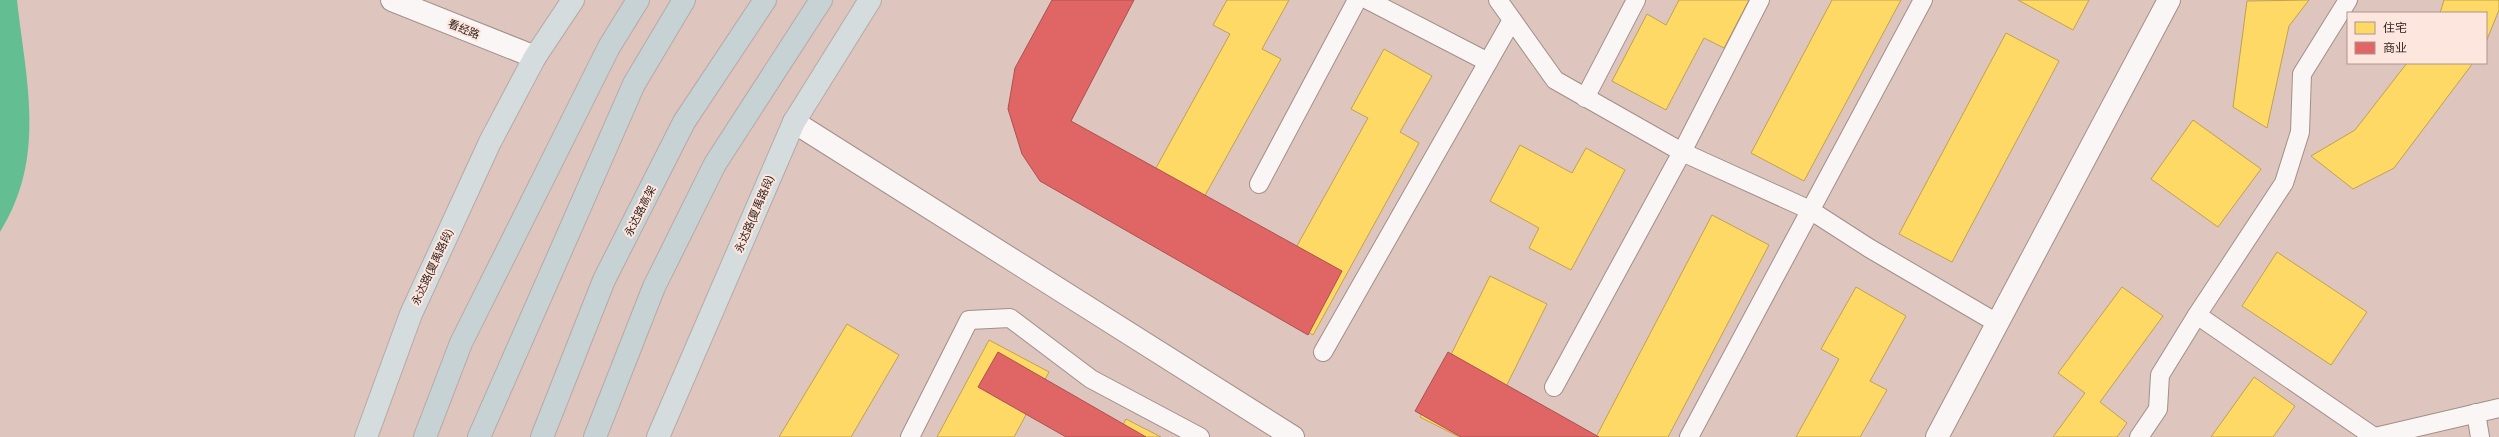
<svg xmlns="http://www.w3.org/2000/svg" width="2499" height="437" font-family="'Asap Condensed','Noto Sans SC',sans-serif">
<rect width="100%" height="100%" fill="#dec6be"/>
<path fill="#63be91" d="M0 0H17C26 82 47 157 0 232Z"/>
<g fill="#ffd966" stroke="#c0a14f">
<polygon points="1061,0 1131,0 1064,134 1008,106"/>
<polygon points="1227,0 1289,0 1262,49 1281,59 1174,251 1125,224 1230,34 1213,25"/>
<polygon points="1679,0 1749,0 1724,48 1704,38 1666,110 1612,81 1647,14 1666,25"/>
<polygon points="1832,0 1901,0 1804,181 1751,153"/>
<polygon points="2018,0 2089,0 2073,30"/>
<polygon points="2309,0 2289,26 2267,128 2233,107 2247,1"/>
<polygon points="2444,0 2499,0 2499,10 2486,42 2486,13 2440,13"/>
<polygon points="2006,33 2059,61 1952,262 1899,234"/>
<polygon points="1384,49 1432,76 1400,132 1419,143 1313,335 1263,307 1368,118 1351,109"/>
<polygon points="2407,63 2473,63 2394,168 2353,189 2311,156 2355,130"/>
<polygon points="2193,120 2261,169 2218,227 2151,179"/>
<polygon points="1520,145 1572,173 1586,148 1625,170 1571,270 1529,248 1539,228 1490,201"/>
<polygon points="1712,215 1769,245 1668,437 1596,437"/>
<polygon points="2277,252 2367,312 2331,365 2242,306"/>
<polygon points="1490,276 1547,304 1481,437 1459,437 1420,417"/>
<polygon points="1856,287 1906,316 1870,381 1887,390 1860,437 1796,437 1839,359 1821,349"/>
<polygon points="2122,287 2163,316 2100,402 2127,423 2117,437 2053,437 2085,393 2058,373"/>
<polygon points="847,324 899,355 851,437 779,437"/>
<polygon points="989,340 1049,372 1014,437 937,437"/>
<polygon points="2254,377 2295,406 2273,437 2211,437"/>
<polygon points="1126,419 1161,437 1117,437"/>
</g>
<g fill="#e06666" stroke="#ab504f">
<polygon points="1052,0 1134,0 1071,121 1342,271 1308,335 1040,181 1022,154 1008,109 1015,68"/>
<polygon points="998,352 1146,437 1066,437 978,387"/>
<polygon points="1448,352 1599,437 1461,437 1415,411"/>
</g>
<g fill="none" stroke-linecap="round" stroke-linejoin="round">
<defs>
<g id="service">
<polyline points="1368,0 1488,62"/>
<polyline points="1498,0 1555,80 1682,152 1810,210 1869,248 1997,323"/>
<polyline points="2348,0 2302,74 2300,132 2284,183 2197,315 2374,437"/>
<polyline points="1585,98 1636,0"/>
<polyline points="1259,184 1357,0"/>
<polyline points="1323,352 1512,20"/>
<polyline points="1554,387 1682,152 1760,0"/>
<polyline points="2476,413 2480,437"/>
<polyline points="910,437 969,320 1010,318 1091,379 1200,437"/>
<polyline points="1689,437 1923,0"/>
<polyline points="2139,437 2158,409 2160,375 2197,315"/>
<polyline points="2375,437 2499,408"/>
</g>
<g id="minor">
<polyline points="392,0 535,57"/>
<polyline points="794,122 1293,437"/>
<polyline points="1937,437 2169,0"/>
</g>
<g id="primary">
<polyline points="366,437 411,314 490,142 535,57 573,0"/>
<polyline points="658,437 794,122 870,0"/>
</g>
<g id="trunk">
<polyline points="425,437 461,343 609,47 638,0"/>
<polyline points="479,437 634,84 684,0"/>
<polyline points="542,437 604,280 684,122 765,0"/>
<polyline points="595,437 654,287 715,164 821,0"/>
</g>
</defs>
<use href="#service" stroke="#a18f89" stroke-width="20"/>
<use href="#minor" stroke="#a18f89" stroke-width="24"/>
<use href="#primary" stroke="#b6a9a6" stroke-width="24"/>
<use href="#trunk" stroke="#b6a9a6" stroke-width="24"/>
<use href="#service" stroke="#faf6f5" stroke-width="18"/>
<use href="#minor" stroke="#faf6f5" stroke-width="22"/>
<use href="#primary" stroke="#d4dcdd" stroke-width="22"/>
<use href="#trunk" stroke="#c7d2d4" stroke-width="22"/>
</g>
<g text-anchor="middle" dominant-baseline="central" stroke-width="4" stroke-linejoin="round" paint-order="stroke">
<g font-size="11" fill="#2e1e19" stroke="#fde6de">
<text transform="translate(464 29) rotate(22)">看经路</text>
<text transform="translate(640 211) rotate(-63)">永达路高架</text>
<text transform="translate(754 214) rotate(-67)">永达路(夏禹路段)</text>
<text transform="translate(432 267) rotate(-65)">永达路(夏禹路段)</text>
</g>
</g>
<rect x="2347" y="12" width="140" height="52" fill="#fde6de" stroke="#aa968f"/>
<rect x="2355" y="22" width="20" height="12" fill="#ffd966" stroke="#aa968f"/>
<text x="2383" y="32" font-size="12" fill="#2e1e19">住宅</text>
<rect x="2355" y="42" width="20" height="12" fill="#e06666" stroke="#aa968f"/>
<text x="2383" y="52" font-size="12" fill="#2e1e19">商业</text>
</svg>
